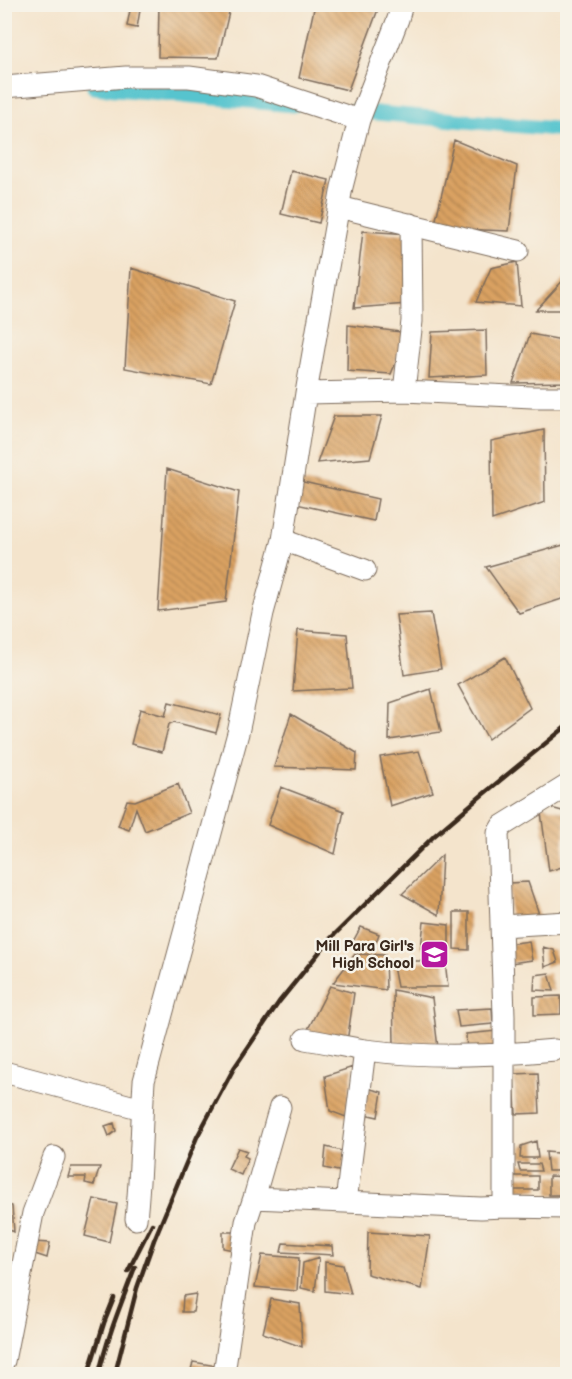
<svg xmlns="http://www.w3.org/2000/svg" width="572" height="1379" font-family="'Balsamiq Sans',sans-serif">
	<style>
		.lines { fill: none; stroke-linecap: round; stroke-linejoin: round }
		.canal { stroke: #57c4ce; stroke-width: 15 }
		.building { fill: url(#building-back-hatch) }
		.minor-casing { stroke: #7c6b5b; stroke-width: 23 }
		.minor { stroke: #fff; stroke-width: 21 }
		.rail { stroke: #3b2a1e; stroke-width: 4.5 }
		.labels { text-anchor: middle; stroke-width: 5; stroke-linejoin: round; paint-order: stroke }
		.poi-label { font-size: 15px; font-weight: bold; fill: #3b2a1e; stroke: #f7f3e8; text-anchor: end }
	</style>
	<defs>
		<pattern id="building-back-hatch" width="6" height="6" patternUnits="userSpaceOnUse" patternTransform="scale(1.5)"><rect width="6" height="6" fill="#daa262"/><path d="M-1 5l2 2M0 0l6 6M5-1l2 2" fill="none" stroke="#b28450"/></pattern>
	</defs>
	<rect width="100%" height="100%" fill="#f7f3e8"/>
	<filter id="ink" filterUnits="userSpaceOnUse"><feTurbulence type="fractalNoise" baseFrequency=".0167" numOctaves="2"/><feDisplacementMap in="SourceGraphic" scale="12" xChannelSelector="R" yChannelSelector="G"/><feConvolveMatrix kernelMatrix="1 2 1 2 8 2 1 2 1" color-interpolation-filters="sRGB"/></filter>
	<filter id="wash" filterUnits="userSpaceOnUse"><feTurbulence type="fractalNoise" baseFrequency=".008" numOctaves="4" result="noise"/><feDisplacementMap in="SourceGraphic" scale="24" xChannelSelector="R" yChannelSelector="G"/><feGaussianBlur stdDeviation="1.35" result="paint"/><feColorMatrix in="noise" values="0 0 0 0 0 0 0 0 0 0 0 0 0 0 0 0 0 1.4 0 .05"/><feComposite in="paint" operator="in"/></filter>
	<g filter="url(#wash)">
		<rect width="100%" height="100%" fill="#f4e4cc"/>
		<g class="lines">
			<path class="canal" d="M94 87 294 105
				M354 111 568 130"/>
		</g>
		<g id="blocks">
			<path class="building" d="M159 4H231L218 58 158 57Z
				M315 4H380L348 90 299 78Z
				M131 5 140 10 137 28 127 26Z
				M454 140 517 166 509 231 434 228Z
				M291 171 329 180 319 223 281 214Z
				M363 231 410 234 408 304 354 308Z
				M517 262 521 306 476 302 491 268Z
				M131 268 235 301 211 384 125 368Z
				M568 275V310H536Z
				M348 325 408 333 391 374 347 371Z
				M486 330 487 375 429 378 432 332Z
				M530 334 568 341V382L513 383Z
				M334 416H382L370 458 317 463Z
				M544 430 545 502 492 520 491 441Z
				M167 469 239 492 226 602 158 611Z
				M299 481 378 499 374 521 296 504Z
				M567 544 568 597 519 613 486 567Z
				M431 613 441 669 404 675 396 615Z
				M298 630 347 634 352 688 293 691Z
				M505 657 530 708 488 739 458 685Z
				M431 689 441 732 389 740 390 703Z
				M169 702 221 715 216 733 174 722 169 724 162 752 131 744 140 709 165 716Z
				M291 714 357 753 356 770 274 767Z
				M419 751 433 792 390 806 380 757Z
				M178 784 189 813 145 831 136 808 129 830 118 826 127 800 135 801Z
				M281 787 344 811 335 854 268 825Z
				M540 805 566 812 562 867 549 871Z
				M442 855 439 915 402 894Z
				M528 882 540 917 509 920V883Z
				M454 912H469V950L454 949Z
				M424 922 449 925V950L421 948Z
				M361 927 379 934 373 950 351 945Z
				M529 941 532 960 511 963 508 944Z
				M543 947 554 950 558 962 545 967Z
				M355 954 385 955 386 990 333 983Z
				M392 961H445L448 987H397Z
				M549 973 554 991 534 990 535 975Z
				M330 986 354 993 347 1042 306 1033Z
				M393 990 432 998 438 1048 394 1044Z
				M561 996V1014L534 1015V997Z
				M492 1008 493 1024 459 1027 456 1010Z
				M497 1031 500 1051 467 1052 466 1034Z
				M353 1067 346 1117 330 1111 325 1076Z
				M538 1073 540 1113 516 1114 514 1074Z
				M367 1088 382 1092 378 1117 364 1114Z
				M114 1123 116 1131 109 1136 105 1126Z
				M536 1141 538 1158H520L521 1146Z
				M326 1147 346 1152 343 1172 324 1168Z
				M238 1148 247 1151 244 1156 248 1158 241 1175 228 1169Z
				M546 1152 568 1154V1171H548Z
				M518 1164H539L541 1171H520Z
				M71 1167H100L94 1185 85 1183 86 1177H68Z
				M513 1176H538V1190H513Z
				M549 1176 568 1177V1195H549Z
				M94 1199 117 1204 109 1242 85 1236Z
				M4 1204 12 1206 14 1232 4 1227Z
				M223 1232H242L239 1251 223 1248Z
				M368 1232 430 1236 422 1289 367 1274Z
				M32 1242 50 1243 47 1258 29 1252Z
				M283 1243 332 1246 333 1255 281 1252Z
				M262 1255 299 1258 297 1291 255 1287Z
				M319 1258 315 1291 301 1288 303 1263Z
				M325 1262 343 1265 351 1294 325 1291Z
				M196 1294 193 1312H182L183 1296Z
				M271 1299 300 1304 302 1347 263 1333Z
				M193 1362 223 1367 221 1374H190Z"/>
		</g>
	</g>
	<g filter="url(#ink)">
		<use href="#blocks" fill-opacity="0" stroke="#7c6b5b" stroke-width="1.5"/>
		<g class="lines">
			<defs>
				<path id="minor" d="M4 87 126 77H189L256 86 359 120
					M339 207 518 251
					M404 391 412 321 411 224
					M306 393 404 391 532 397H568
					M283 540 365 570
					M501 926 568 922
					M305 1039C325 1042 345 1047 365 1050 427 1058 492 1056 555 1050
					M4 1072 142 1109
					M254 1198 481 1208 504 1207 568 1208
					M346 1202 365 1050
					M504 1207V1016L498 833 502 826 568 785
					M136 1219C141 1173 141 1127 144 1081L238 733 263 613 283 540 306 393 342 187 359 120 398 19 402 4
					M4 1361 33 1213 54 1157
					M224 1374 246 1222 254 1198 280 1107"/>
			</defs>
			<use href="#minor" class="minor-casing"/>
			<use href="#minor" class="minor"/>
			<path class="rail" d="M128 1271 152 1224
				M88 1374 104 1323 114 1298
				M99 1374C107 1337 122 1302 135 1267
				M115 1374 137 1288 154 1240 197 1137 234 1068 279 1002 330 939 434 836 481 796 568 725"/>
		</g>
	</g>
	<defs>
		<symbol id="school-square" viewBox="-11 -11 22 22"><rect x="-9" y="-9" width="18" height="18" rx="4" fill="#b5179e" stroke="#f7f3e8"/><path d="M0-5L7-2L0 1L-7-2ZM-4 1L0 2.5L4 1V4Q0 6-4 4Z" fill="#fff"/></symbol>
	</defs>
	<g fill-rule="evenodd">
		<use href="#school-square" x="418" y="938" width="33" height="33"/>
	</g>
	<g class="labels">
		<g class="poi-label">
			<text x="414" y="951">Mill Para Girl's<tspan x="414" dy="17">High School</tspan></text>
		</g>
	</g>
	<rect width="572" height="1379" fill="none" stroke="#f7f3e8" stroke-width="24"/>
</svg>
